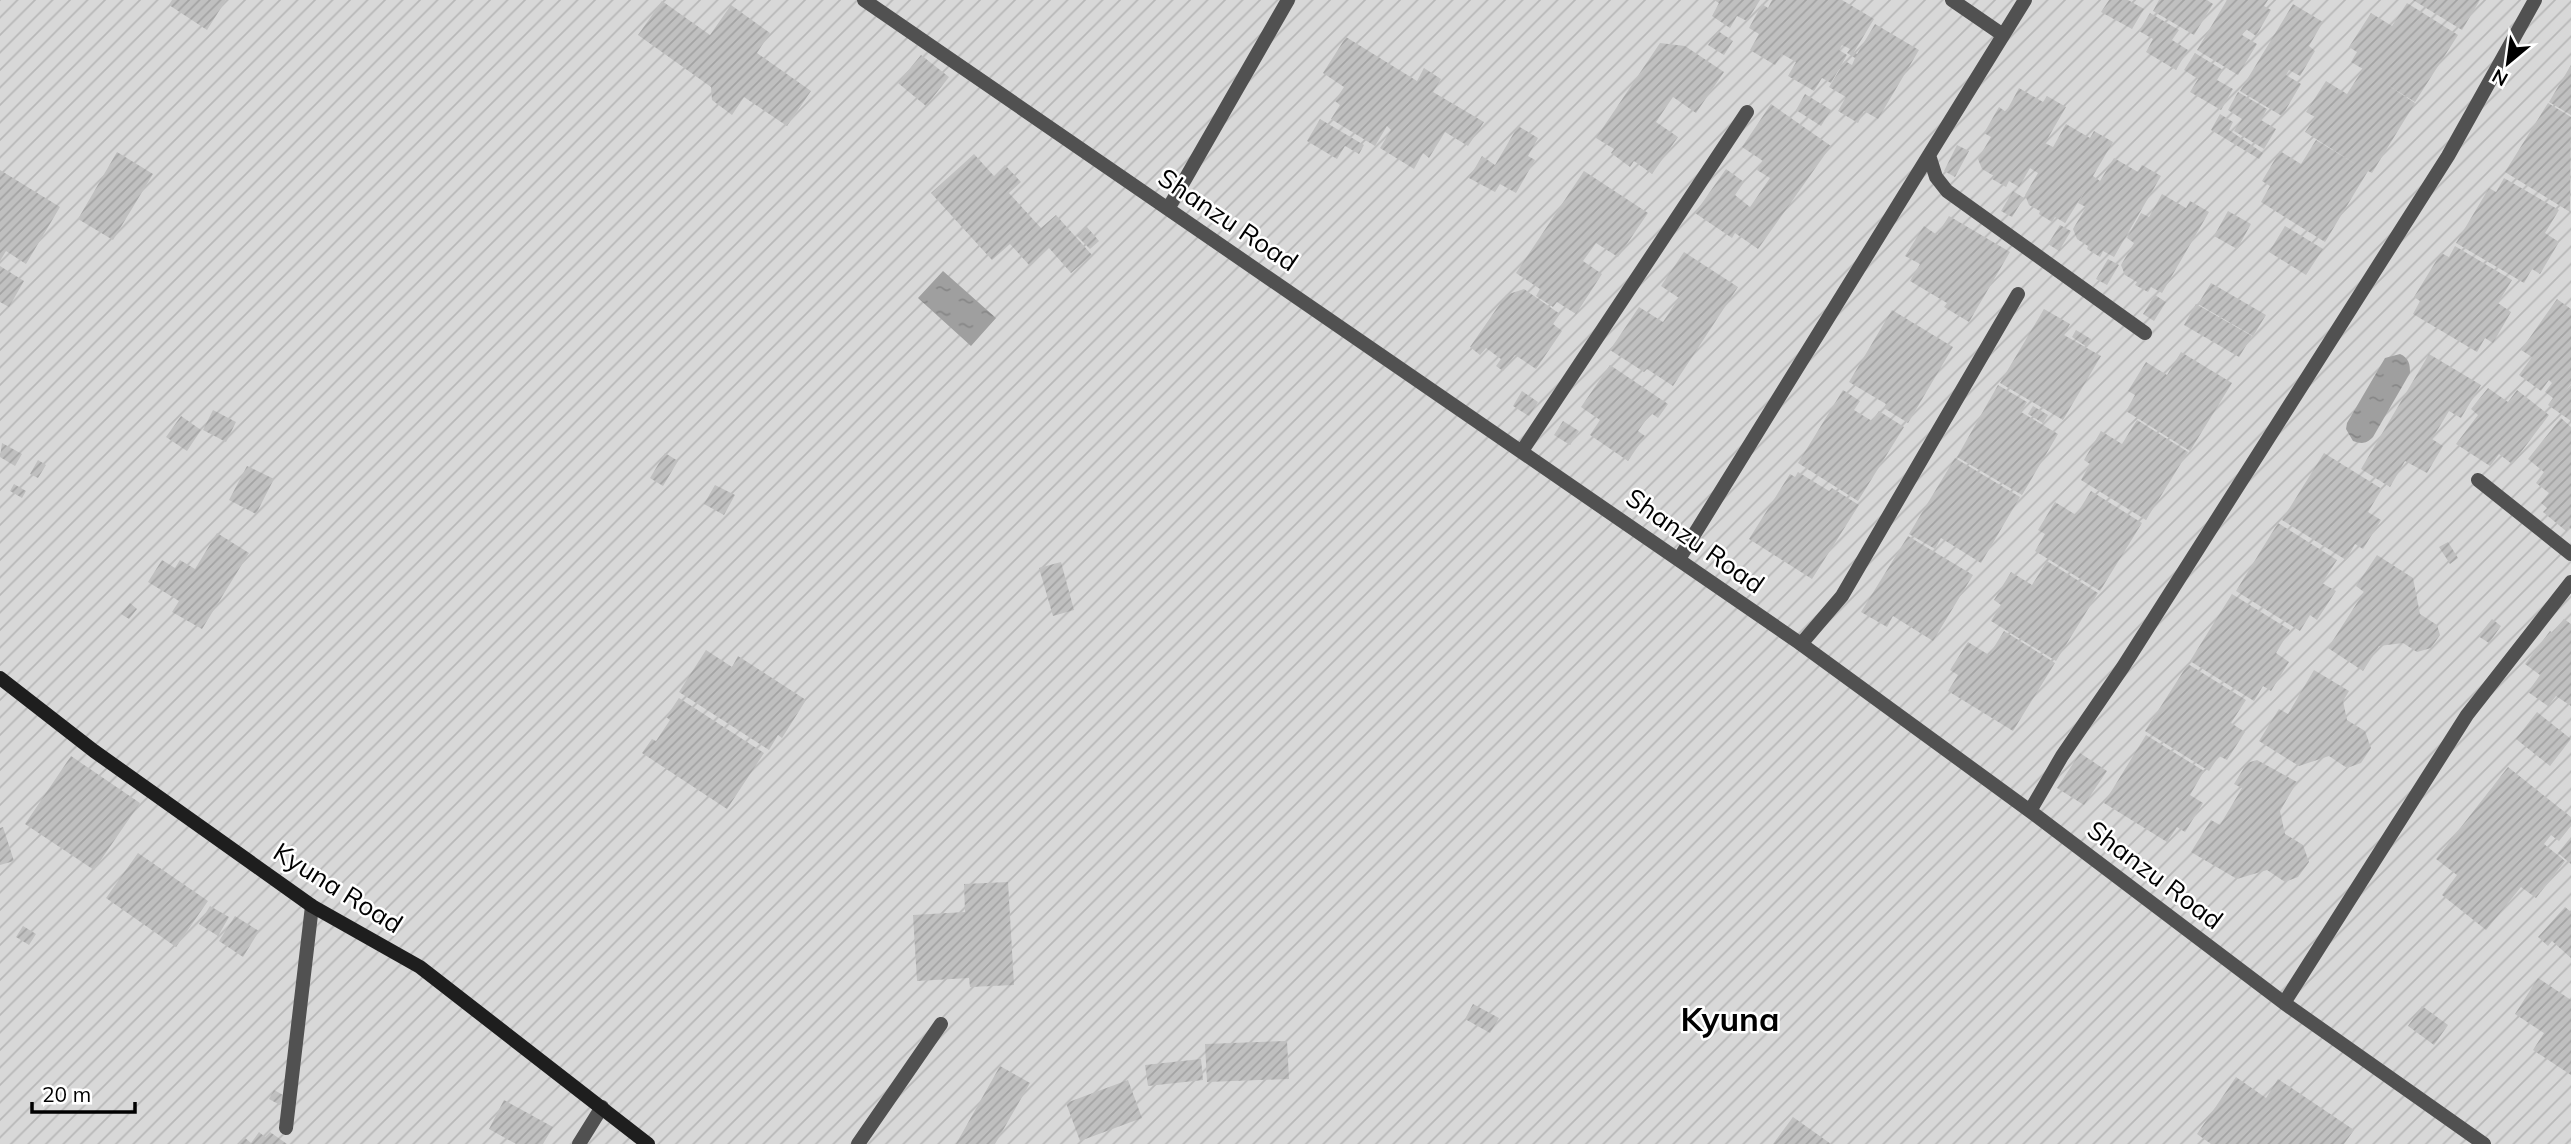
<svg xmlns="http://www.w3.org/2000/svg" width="2571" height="1144" font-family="Mulish,sans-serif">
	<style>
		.garden { fill: url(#garden-furrows) }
		.water { fill: url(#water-ripples) }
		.building { fill: url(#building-hatch) }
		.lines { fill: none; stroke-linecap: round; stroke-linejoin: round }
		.lane { stroke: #515151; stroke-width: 14 }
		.street { stroke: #515151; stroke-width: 14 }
		.secondary { stroke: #1e1e1e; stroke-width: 14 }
		.labels { text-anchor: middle; stroke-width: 5; stroke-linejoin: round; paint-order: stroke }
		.street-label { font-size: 26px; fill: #000; stroke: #fff }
		.district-label { font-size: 33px; font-weight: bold; fill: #000; stroke: #fff }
	</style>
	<defs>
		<pattern id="garden-furrows" width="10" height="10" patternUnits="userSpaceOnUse" patternTransform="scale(1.75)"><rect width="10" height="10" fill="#d8d8d8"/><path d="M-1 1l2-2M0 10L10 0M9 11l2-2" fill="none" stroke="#b8b8b8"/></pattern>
		<pattern id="water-ripples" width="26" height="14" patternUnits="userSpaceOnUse" patternTransform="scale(1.75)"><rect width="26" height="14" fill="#9f9f9f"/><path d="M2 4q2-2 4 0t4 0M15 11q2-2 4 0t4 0" fill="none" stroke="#878787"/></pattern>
		<pattern id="building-hatch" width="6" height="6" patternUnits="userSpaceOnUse" patternTransform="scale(1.75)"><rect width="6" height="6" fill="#c0c0c0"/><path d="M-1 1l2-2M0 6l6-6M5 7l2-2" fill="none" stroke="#a3a3a3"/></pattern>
	</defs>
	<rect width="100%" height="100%" fill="#fff"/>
	<path class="garden" d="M0 0H2571V1144H0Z"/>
	<path class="water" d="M943 271 996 318 971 346 918 298Z
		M2400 354C2409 358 2410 364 2410 373L2373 437C2366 444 2362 444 2353 441L2346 429 2347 423 2385 358Z"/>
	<path class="building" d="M172 0H226L207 30 169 5Z
		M1714 0H1760L1747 21 1737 16 1730 28 1712 16 1719 3Z
		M1772 0H1842L1874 19 1854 52 1857 54 1875 24 1919 50 1878 119 1864 111 1858 123 1838 111 1846 97 1829 87 1845 61 1852 65 1855 58 1847 53 1850 49 1842 45 1839 50 1847 55 1831 83 1822 78 1814 91 1788 76 1796 62 1782 54 1775 65 1750 50 1759 34 1749 28 1762 4 1768 8Z
		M2109 0H2128L2144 9 2132 29 2101 12Z
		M2159 0H2207L2213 4 2194 35 2153 11Z
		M2227 0H2268L2264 6 2271 10 2256 36 2246 29 2242 35 2257 44 2238 75 2197 50Z
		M2413 0H2480L2462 30Z
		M662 1 710 35 731 5 770 33 757 53 811 91 787 126 744 97 732 115 712 100 711 87 638 35Z
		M2407 3 2458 35 2415 102 2386 84 2415 103 2372 173 2368 171 2325 242 2261 202 2270 186 2262 181 2280 151 2301 164 2316 140 2357 165 2305 132 2315 117 2306 112 2326 81 2347 94 2363 69 2351 62 2357 52 2349 47 2371 13 2392 26Z
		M2293 4 2323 22 2309 46 2315 51 2300 76 2289 70 2286 75 2301 84 2282 116 2240 91Z
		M2150 13 2179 30 2172 40 2188 50 2176 70 2146 52 2153 39 2139 31Z
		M1718 31 1733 41 1724 55 1708 45Z
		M1346 37 1417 81 1424 68 1441 79 1433 92 1484 122 1468 146 1445 132 1429 158 1423 153 1414 169 1380 148 1391 130 1387 126 1375 146 1331 119 1340 105 1335 101 1344 87 1323 73Z
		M1660 43 1685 46 1724 72 1696 113 1673 97 1656 122 1678 137 1652 174 1634 161 1630 167 1611 153 1614 149 1596 138Z
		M2195 53 2223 70 2217 80 2233 89 2221 110 2190 92 2198 79 2184 70Z
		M921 55 949 77 926 106 898 83Z
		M2571 65V115L2549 102Z
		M2019 88 2043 102 2047 96 2066 107 2045 143 2053 147 2066 124 2090 138 2094 131 2113 142 2093 176 2100 181 2114 158 2138 172 2142 165 2161 176 2114 257 2103 251 2100 257 2087 249 2088 246 2077 239 2073 229 2086 207 2078 203 2090 183 2065 223 2055 217 2052 222 2039 214 2040 211 2029 205 2025 195 2038 173 2030 168 2019 187 2009 181 2006 187 1992 179 1994 176 1982 169 1978 159 1991 137 1984 133 1999 107 2006 112Z
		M2238 92 2267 109 2261 120 2276 129 2264 149 2234 131 2242 119 2228 110Z
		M1805 94 1831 110 1821 126 1796 110Z
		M2548 103 2571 117 2570 212 2505 172Z
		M1771 104 1831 146 1758 249 1735 233 1732 238 1695 213 1726 169 1744 182 1735 195 1750 207 1770 178 1757 170 1763 161 1742 147Z
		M2220 114 2233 122 2229 130 2263 153 2259 159 2211 130Z
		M1320 119 1364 145 1359 154 1345 146 1337 159 1307 141Z
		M1518 126 1538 138 1528 156 1535 160 1516 193 1500 184 1495 192 1469 178 1482 156 1495 165Z
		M1957 145 1969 151 1955 177 1944 171Z
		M117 152 153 174 113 240 78 219Z
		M974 154 994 176 1005 165 1021 182 1009 193 1041 228 1056 215 1092 255 1071 273 1049 248 1030 266 1010 244 992 260 931 193Z
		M0 170 60 207 26 264 6 251 0 261Z
		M1584 171 1648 213 1618 257 1596 243 1583 261 1602 274 1576 314 1557 302 1553 307 1536 296 1540 289 1516 273Z
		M2504 178 2559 210 2545 233 2559 242 2540 274 2532 269 2524 283 2456 243 2489 188 2496 192Z
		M2013 191 2024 198 2012 217 2001 211Z
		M2162 194 2186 208 2190 201 2209 212 2162 293 2151 287 2148 292 2135 285 2137 282 2125 275 2121 265 2134 243 2127 238 2141 213 2149 217Z
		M2228 211 2251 224 2237 249 2214 236Z
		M1949 216 2010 252 1969 322 1944 307 1947 303 1910 281 1920 264 1905 256 1924 226 1937 235Z
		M2060 225 2071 231 2059 251 2048 244Z
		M2285 226 2323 249 2306 275 2269 252Z
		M1087 227 1099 241 1090 249 1077 236Z
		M2455 246 2512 280 2498 303 2511 312 2493 343 2485 338 2477 352 2413 314 2420 301 2414 297 2441 253 2449 257Z
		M1684 252 1738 287 1673 386 1647 369 1644 372 1610 350 1639 307 1663 322 1679 298 1661 286Z
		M2108 259 2119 265 2107 285 2096 279Z
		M0 266 24 281 9 307 0 302Z
		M2211 283 2266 315 2253 336 2198 304Z
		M1524 289 1560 314 1553 324 1562 331 1536 369 1515 355 1503 371 1496 366 1501 359 1486 348 1480 355 1470 347 1506 295Z
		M2155 295 2166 302 2154 321 2143 314Z
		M2557 299 2571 309V384L2565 392 2571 386V421L2548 405 2553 398 2545 392 2552 383 2549 380 2541 391 2519 375 2532 357 2521 350Z
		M2196 304 2252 336 2239 357 2184 325Z
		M2044 309 2070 324 2064 335 2101 356 2063 420 2000 383Z
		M1892 310 1953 347 1908 423 1884 408 1886 404 1849 382Z
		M2076 330 2091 339 2087 347 2072 337Z
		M2181 352 2232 383 2190 451 2126 411 2135 395 2128 391 2146 362 2167 375Z
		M2429 354 2481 385 2461 418 2449 411 2432 439 2443 446 2427 473 2405 461 2390 487 2361 469Z
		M1610 365 1668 404 1658 418 1651 413 1638 431 1645 436 1628 461 1590 435 1600 420 1581 407Z
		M1998 385 2027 402 2021 412 2058 434 2022 495 1957 457Z
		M2488 388 2508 402 2517 390 2549 415 2512 464 2499 454 2490 466 2456 444 2478 415 2471 409Z
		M1843 390 1860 401 1854 410 1872 421 1879 411 1904 427 1858 501 1798 463Z
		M1522 391 1538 402 1529 416 1513 406Z
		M2033 406 2048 415 2043 423 2028 414Z
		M213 410 236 422 226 442 203 430Z
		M181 416 201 430 187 451 166 437Z
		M2561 418 2571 427V529L2569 527 2566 531 2543 512 2547 508 2541 503 2549 493 2536 483 2544 472 2528 459Z
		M2137 420 2188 452 2146 520 2081 480 2090 464 2084 460 2101 431 2122 444Z
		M1563 421 1579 431 1570 445 1554 435Z
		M2 443 22 454 15 466 0 457Z
		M665 453 678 461 663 486 650 478Z
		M2324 453 2382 489 2368 512 2381 520 2363 549 2355 544 2346 560 2282 520Z
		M1955 458 2020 497 1981 563 1941 538 1935 549 1909 534Z
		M38 460 46 465 38 478 30 474Z
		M247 466 274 479 256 514 229 500Z
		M1798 472 1829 491 1832 488 1859 505 1812 579 1749 539 1790 474 1795 477Z
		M14 484 26 491 22 498 10 491Z
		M715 485 735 495 724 515 704 504Z
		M2091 491 2142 523 2100 591 2035 551 2045 534 2038 530 2055 502 2076 515Z
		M2278 523 2337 560 2322 583 2336 591 2317 620 2310 615 2300 631 2236 591Z
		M217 533 249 553 202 629 172 612 179 601 148 582 162 560 175 568 180 560 195 569Z
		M1908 536 1973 575 1933 641 1893 616 1887 627 1861 612Z
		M2448 542 2458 558 2450 564 2439 547Z
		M2377 555 2413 578 2420 614 2437 625 2440 635 2431 648 2417 652 2403 643 2379 646 2363 671 2328 648 2364 592 2356 586Z
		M2047 561 2098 593 2056 661 1991 621 2001 605 1994 600 2011 572 2032 585Z
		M1061 562 1074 610 1053 616 1039 568Z
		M2232 594 2290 630 2276 653 2289 662 2271 691 2263 686 2254 701 2190 661Z
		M130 603 137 609 129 619 121 614Z
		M2492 619 2501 626 2489 643 2478 636Z
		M2564 619 2571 624V706L2556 696 2548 706 2528 692 2540 675 2525 664 2550 631 2553 633Z
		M2004 631 2055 663 2013 731 1948 691 1958 675 1950 670 1968 642 1989 655Z
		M706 650 732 667 738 656 806 700 782 738 778 735 769 750 679 692Z
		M2188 664 2246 700 2231 723 2245 732 2227 760 2219 756 2209 771 2145 731Z
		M2314 670 2349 691 2343 701 2347 720 2365 731 2371 748 2361 763 2347 768 2329 756 2299 766 2259 741 2279 709 2288 714Z
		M679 698 764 753 727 809 642 753 652 739 656 741 670 720 666 717Z
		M2537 712 2571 739 2550 766 2516 739Z
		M2146 735 2204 771 2190 795 2203 803 2185 832 2177 827 2167 842 2104 803Z
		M2080 753 2107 771 2084 805 2057 788Z
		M71 756 140 803 94 870 25 824Z
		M2257 760 2297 782 2280 811 2285 834 2303 845 2309 862 2298 877 2285 882 2267 870 2237 879 2191 852 2211 820 2220 825 2242 788 2234 784 2247 763Z
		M2508 767 2571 817V826L2559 841 2551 835 2544 844 2565 861 2536 898 2521 887 2486 930 2442 895 2457 875 2436 859Z
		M3 827 14 861 0 865V828Z
		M2571 837V864L2558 853Z
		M138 853 208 901 176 947 106 898Z
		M1008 882 1014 985 970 987 969 978 917 981 913 915 965 912 964 884Z
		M210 906 229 917 218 936 199 924Z
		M2565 907 2571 912V958L2552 941 2548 946 2538 937Z
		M235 916 259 931 243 957 219 941Z
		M23 926 36 934 29 945 16 937Z
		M2538 978 2571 1000V1075L2533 1050 2544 1033 2515 1014Z
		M1473 1004 1499 1018 1490 1033 1465 1019Z
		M2422 1006 2448 1025 2434 1045 2408 1026Z
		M1287 1041 1289 1079 1207 1082 1205 1044Z
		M1201 1059 1203 1080 1148 1086 1145 1065Z
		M1000 1066 1030 1083 995 1144H956Z
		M2236 1077 2266 1098 2278 1079 2354 1130 2344 1144H2211L2197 1134Z
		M1128 1080 1142 1118 1080 1141 1066 1103Z
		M274 1090 285 1096 280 1105 269 1099Z
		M504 1100 553 1127 543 1144H516L489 1129Z
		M1793 1117 1831 1144H1773Z
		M259 1132 265 1137 270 1132 287 1144H239L244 1137 251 1143Z"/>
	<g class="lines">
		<path class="lane" d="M1801 644 1842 596 2018 294"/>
		<path class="street" d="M864 0 1801 644 2030 811 2284 1003 2484 1144
			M1952 0 2003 35
			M1929 155 1936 177 1947 191 2145 333
			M1168 209 1288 0
			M1522 451 1747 112
			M2478 480 2571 554
			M1679 559 2025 0
			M2030 811 2062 756 2123 667 2448 156 2535 0
			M2284 1003 2467 715 2571 582
			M286 1128 312 906
			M579 1144 602 1107
			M858 1144 941 1024"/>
		<path class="secondary" d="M0 678 94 751 312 906 420 967 648 1144"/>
	</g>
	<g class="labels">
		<g class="street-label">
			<text transform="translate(1228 220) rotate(34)" y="9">Shanzu Road</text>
			<text transform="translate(1695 541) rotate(35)" y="9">Shanzu Road</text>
			<text transform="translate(2155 875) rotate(37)" y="9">Shanzu Road</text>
			<text transform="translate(338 888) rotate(32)" y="9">Kyuna Road</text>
		</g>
		<g class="district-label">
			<text x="1730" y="1031">Kyuna</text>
		</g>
	</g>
	<g transform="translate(2508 63) rotate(209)" stroke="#ffffff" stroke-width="5" paint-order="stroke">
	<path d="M0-5L12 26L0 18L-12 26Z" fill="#000000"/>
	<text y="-10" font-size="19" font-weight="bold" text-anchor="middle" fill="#000000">N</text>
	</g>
	<path d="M32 1102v10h103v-10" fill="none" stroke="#000000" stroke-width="3.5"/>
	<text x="42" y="1102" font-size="21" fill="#000000" stroke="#ffffff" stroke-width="5" paint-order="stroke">20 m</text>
</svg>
